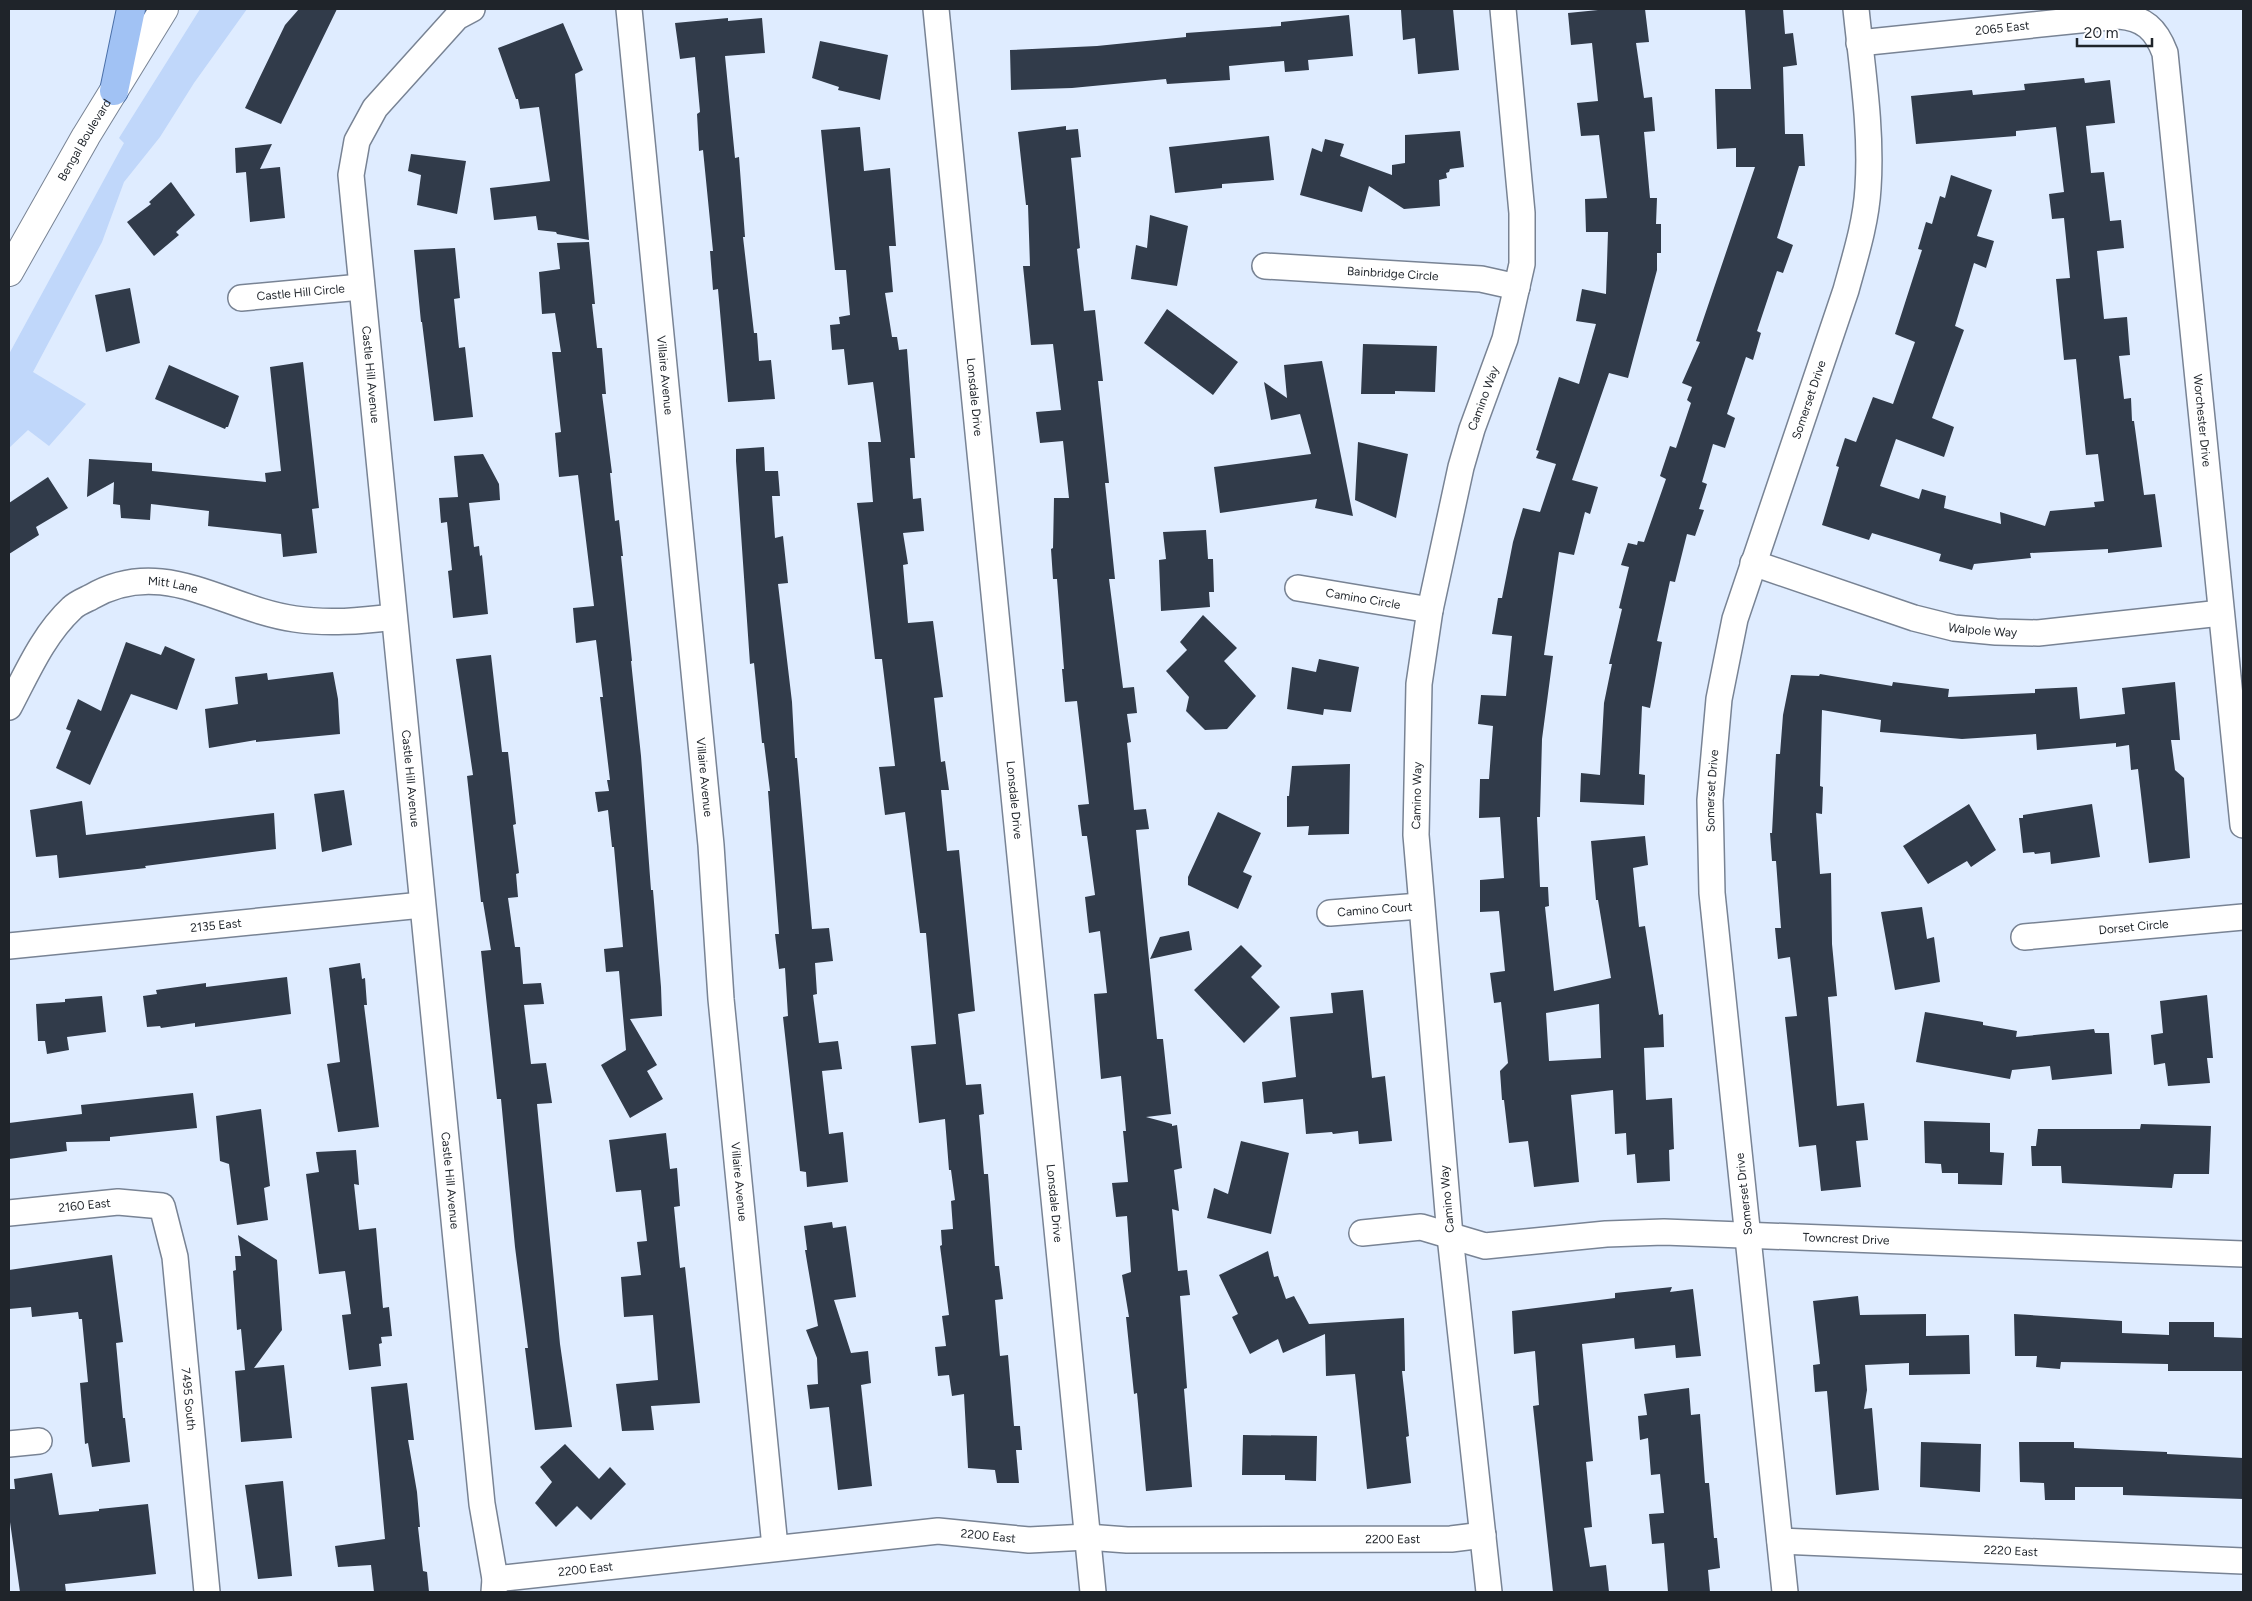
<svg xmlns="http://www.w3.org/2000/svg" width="2252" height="1601" font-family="Figtree,sans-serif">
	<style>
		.green { fill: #c0d7fa }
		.building { fill: #313b4a; fill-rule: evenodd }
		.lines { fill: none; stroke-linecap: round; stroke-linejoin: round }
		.minor-casing { stroke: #788394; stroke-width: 28 }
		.secondary-casing { stroke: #788394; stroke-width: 30 }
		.primary-casing { stroke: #4b70a8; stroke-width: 30 }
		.minor { stroke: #fff; stroke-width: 25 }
		.secondary { stroke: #fff; stroke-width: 28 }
		.primary { stroke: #a1c2f4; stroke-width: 28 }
		.labels { text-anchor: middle; stroke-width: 5; stroke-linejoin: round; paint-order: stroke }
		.street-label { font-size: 12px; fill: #1f242a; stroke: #fff }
	</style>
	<rect width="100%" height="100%" fill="#dfecff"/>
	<path class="green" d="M200 9H247L194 83 160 137 124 182 102 242 33 372 86 404 49 446 28 430 9 448V354L124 143 119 138Z"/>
	<path class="building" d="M299 9H337L281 124 245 108 285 25Z
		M1453 9 1459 70 1418 74 1415 38 1403 40 1401 10Z
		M1608 9H1645L1649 42 1636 43 1644 98 1652 97 1655 131 1644 132 1650 198H1657L1656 224H1661V253H1657V270L1628 378 1609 373 1572 480 1598 487 1590 514 1585 512 1574 555 1559 552 1544 655 1553 656 1542 739 1540 817H1537L1540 887H1548L1549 906 1545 907 1554 991 1611 978 1598 900H1596L1591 841 1645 836 1648 865 1633 868 1639 927 1645 926 1659 1015 1663 1014 1664 1047 1644 1048 1646 1100 1672 1098 1674 1149 1669 1150 1670 1181 1637 1183 1635 1154 1627 1155 1626 1133 1615 1134 1613 1090 1571 1095 1579 1182 1534 1187 1528 1141 1509 1143 1504 1100H1502L1500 1071 1508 1063 1501 1002 1494 1003 1490 973 1505 971 1499 911 1480 912V880L1504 878 1500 817 1479 818 1480 779H1489L1493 726 1478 724 1481 695 1506 696 1512 636 1492 634 1498 598H1502L1513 542 1523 508 1540 512 1556 464 1536 458 1539 451 1536 450 1559 377 1579 384 1596 324 1576 321 1582 289 1606 294 1608 232H1586L1585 199 1607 198 1599 135 1581 136 1577 103 1598 101 1592 43 1571 45 1568 13ZM1599 1004 1601 1058 1549 1061 1546 1013Z
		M1745 9H1783L1785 34 1793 33 1797 65 1783 67 1785 134H1803L1805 166H1799L1777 238 1793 245 1783 273 1777 271 1757 331 1761 333 1753 360 1746 357 1727 414 1735 418 1725 448 1713 444 1702 482 1707 484 1699 509 1704 510 1695 536 1687 534 1675 582 1670 581 1657 641 1662 642 1650 708 1642 706 1639 774 1645 775 1644 805 1580 802 1581 773 1600 775 1604 703 1612 664H1609L1622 609 1619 608 1629 567 1621 565 1628 543 1637 545 1638 541 1644 542 1666 479 1660 476 1670 446 1676 448 1691 403 1687 400 1692 387 1682 383 1700 342 1696 341 1755 167H1736V148L1717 149 1715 89H1751Z
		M1349 15 1353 56 1308 60 1309 70 1285 72 1284 61 1229 66 1230 80 1167 84 1166 79 1072 88 1011 90 1010 50 1097 46 1186 37V33L1281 26V22Z
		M728 18V21L762 18 765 53 725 56 735 158 739 157 745 237H743L754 333H757L759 361 771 360 775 399 728 402 718 289 713 290 710 251H713L703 150 699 151 697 114 700 112 695 57 680 59 675 23Z
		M563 23 583 70 575 74 589 240 557 234 556 232 538 230 536 216 494 220 490 188 550 181 539 107 520 109 518 99H516L498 48Z
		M820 41 888 55 880 100 838 90 839 87 812 78Z
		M2084 78 2085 83 2110 80 2115 123 2086 126 2091 173 2104 172 2110 221 2121 220 2124 248 2097 251 2104 319 2127 317 2130 355 2119 356 2124 399 2131 398 2132 421H2134L2144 495 2155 494 2162 547 2108 553V549L2030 553 2031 558 1974 564 1972 570 1939 561 1941 554 1872 533 1869 540 1822 525 1839 467 1836 466 1845 438 1856 442 1873 397 1893 404 1915 342 1895 334 1922 250 1918 249 1926 222 1932 224 1940 196 1945 198 1951 175 1992 190 1977 236 1994 241 1986 268 1974 263 1955 326 1964 330 1932 418 1954 427 1944 457 1896 439 1880 486 1919 499 1922 489 1946 496 1944 508 2001 524 2000 512 2045 526 2050 511 2095 507 2094 502 2104 501 2098 454 2086 455 2076 359 2064 360 2056 279 2070 278 2064 218 2052 219 2049 194 2064 192 2056 127 2016 131V136L1916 144 1911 96 1972 90 1973 95 2025 90 2024 84Z
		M1066 126V130L1078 129 1081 157 1071 158 1080 248 1077 249 1084 311 1095 310 1103 381H1098L1109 483H1105L1115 579H1109L1123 688 1134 687 1137 713 1127 714 1131 742 1127 743 1134 810 1146 809 1149 829 1136 830 1157 1039H1163L1171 1114 1146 1117 1172 1124V1126L1177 1125 1182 1168 1174 1170 1179 1211 1172 1209 1178 1271 1187 1270 1190 1295 1180 1296 1187 1388 1184 1389 1192 1487 1146 1491 1137 1393 1134 1394 1126 1317H1129L1122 1275 1131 1272 1127 1216 1116 1217 1112 1183 1128 1182 1123 1131H1126L1121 1076 1101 1079 1094 994 1107 993 1100 931 1089 933 1085 897 1095 895 1087 836H1082L1078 805 1089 804 1077 701 1065 702 1062 669H1064L1057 579H1053L1051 549 1053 548 1054 498H1069L1063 441 1040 443 1036 412 1061 410 1053 344 1031 345 1023 266H1030L1028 205H1026L1018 132Z
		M860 127 864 171 890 168 896 246H889L893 292 885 293 892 337H897L899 350 907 349 915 458H910L913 499 921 498 924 531 903 533 908 564 903 565 908 623 933 621 943 697 934 698 941 762 945 761 949 790H941L947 851 959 850 975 1011 958 1014 966 1085 981 1084 984 1114 979 1115 984 1174H988L995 1266H999L1003 1299 995 1300 1000 1356 1008 1355 1014 1426H1020L1022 1450H1016L1019 1483H997L995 1470 968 1468 964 1394 952 1396 949 1375 938 1376 935 1347 946 1346 942 1316 949 1315 940 1246 942 1245 941 1230 953 1229 951 1201 955 1200 951 1170H949L945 1119 919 1123 911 1046 936 1044 926 933H920L905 812 885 815 879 767 895 766 882 659H875L857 503 873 502 868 442H881L873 382 848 385 844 349 832 350 830 325 840 324 839 317 850 315 846 270H835L821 130Z
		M1460 131 1464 167 1450 169 1449 172 1446 173 1447 178 1439 180 1440 206 1404 209 1369 186 1362 212 1300 195 1312 148 1322 152 1325 139 1344 144 1340 156 1392 175V165L1405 163V135Z
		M1269 136 1274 180 1222 184V188L1175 193 1169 147Z
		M272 144 260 169 280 167 285 218 250 222 246 172 236 173 235 148Z
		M411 154 466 161 457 214 417 205 421 175 408 171Z
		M171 182 195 215 176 232 179 235 154 256 127 222 151 204 149 202Z
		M1150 215 1188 226 1177 286 1131 279 1136 245 1147 248Z
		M589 242 595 304H592L597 348H602L606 394H602L612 473H610L615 521 619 520 623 556H621L632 661H631L641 756 651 890H653L661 987 662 1016 630 1019 657 1065 647 1071 663 1099 630 1118 601 1065 626 1050 619 971 606 972 604 949 623 947 614 847H612L608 810 598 812 595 792 609 791 607 780H610L600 697H603L596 640 576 643 573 608 594 606 578 475 559 477 555 433 561 432 552 352H561L555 313 542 314 539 272 560 269 557 243Z
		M455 248 460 298 454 299 459 348 465 347 473 417 434 421 422 322H421L414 250Z
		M130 288 140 343 106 352 95 295Z
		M1167 309 1238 362 1213 395 1144 343Z
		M1363 344 1437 346 1435 392 1395 391V394H1361Z
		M1322 361 1353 516 1315 508 1317 499 1220 513 1214 467 1311 454 1300 414 1271 420 1264 382 1287 398 1284 365Z
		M303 362 319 508 312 509 317 553 283 557 281 534 208 526 209 511 151 504 150 520 121 518 120 505 113 504 114 482 87 497 89 459 152 463V471L266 482 265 473 281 471 270 367Z
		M169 365 239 396 228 427H226L225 429 155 399Z
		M1358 442 1408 454 1396 518 1355 500Z
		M764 447 765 471H778L780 496H772L775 538 783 536 788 583 778 584 792 702 795 758H797L812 929 829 928 833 961 815 963 817 994 813 995 819 1043 838 1041 842 1069 822 1071 829 1134 843 1132 848 1182 807 1187 806 1172 800 1171 783 1017 788 1016 785 968 779 969 775 934H779L768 791H770L764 743H762L754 663 750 664 736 461V449Z
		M483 454 499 484 500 500 469 503 474 547 479 546 480 556 482 555 488 614 453 618 448 571 452 570 447 522 441 523 439 498 458 497 454 456Z
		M48 477 68 508 36 527 39 535 9 554V503Z
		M1206 530 1208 559H1213L1214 592H1209L1210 607 1161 611 1159 560 1166 559 1163 532Z
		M1203 615 1237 648 1224 661 1256 696 1227 729 1205 730 1186 711 1189 697 1166 671 1187 650 1180 642Z
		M126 642 161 655 165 646 195 659 177 710 131 694 90 785 56 768 71 731 66 729 78 699 101 711Z
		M491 655 502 752H508L516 824 513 825 519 873 516 874 518 897 508 898 515 947H520L523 984 541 983 544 1004 524 1005 531 1064 546 1063 552 1103 537 1104 539 1125 560 1344 572 1427 535 1430 525 1348H528L515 1247 501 1099H497L481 951 491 950 483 902H481L467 776 473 775 456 659Z
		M1319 659 1359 667 1351 712 1324 709 1323 715 1287 709 1292 667 1316 672Z
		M333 672 338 699 340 734 256 742V740L209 748 205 709 238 704 235 677 267 673 268 680Z
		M1820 674 1892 686 1893 682 1949 689 1948 697 2035 693V689L2077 687 2080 719 2125 714 2122 688 2175 682 2180 740H2171L2175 770 2184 778 2190 858 2149 863 2138 769 2131 770 2129 745 2116 747V743L2037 750 2036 734 1962 739 1880 732 1881 720 1822 710 1820 786 1823 787 1822 814 1816 813 1820 874 1831 873 1832 944 1837 996 1828 997 1837 1106 1864 1103 1868 1140 1856 1141 1861 1187 1821 1191 1816 1145 1799 1147 1785 1017 1797 1016 1790 957 1778 959 1775 928H1781L1776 861H1772L1770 833H1772L1776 754H1780L1783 715 1791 675 1819 676Z
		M1350 764 1349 834 1308 835 1309 826 1287 827V796H1289L1292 766Z
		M344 790 352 845 322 852 314 794Z
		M82 801 86 835 274 813 276 849 145 866 146 868 59 878 57 855 36 857 30 810Z
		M1969 804 1996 850 1971 867 1967 861 1928 884 1903 846Z
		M2092 804 2100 857 2051 864 2050 852 2035 854 2034 852 2023 853 2019 818H2023V815Z
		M1218 812 1261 833 1243 872 1252 876 1238 909 1188 885V877Z
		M1922 907 1927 939 1934 937 1940 982 1895 990 1881 912Z
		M1189 931 1192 950 1150 959 1160 937Z
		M1241 945 1262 966 1251 977 1280 1007 1244 1043 1194 990Z
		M360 963 362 979 365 978 367 1005H364L379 1127 338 1132 327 1064 340 1062 329 968Z
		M287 977 291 1014 195 1027V1023L161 1028 160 1026 147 1027 143 996 157 994 156 990 206 983V987Z
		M1363 990 1372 1078 1385 1076 1392 1141 1359 1144 1358 1131 1333 1134 1332 1132 1306 1134 1303 1099 1264 1103 1262 1082 1296 1077 1290 1017 1333 1013 1331 993Z
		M2207 995 2213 1058H2207L2210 1083 2168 1086 2165 1063 2154 1065 2151 1035 2163 1033 2160 1001Z
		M102 996 106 1032 67 1037 69 1050 47 1054 45 1041H38L36 1004 65 1002V999Z
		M1925 1012 1983 1022V1025L2017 1031 2016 1037 2094 1029 2095 1033H2109L2112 1074 2052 1080 2050 1066 2012 1070 2010 1079 1916 1062Z
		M193 1093 197 1128 110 1137V1141L66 1142 67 1151 9 1159V1123L82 1114 81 1105Z
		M261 1109 270 1186 264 1188 268 1220 237 1225 229 1164 220 1161 216 1116Z
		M1924 1121 1990 1123V1152L2004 1153 2002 1185 1958 1184V1173H1942L1941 1164 1925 1163Z
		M2141 1124 2211 1126 2209 1174H2174L2172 1188 2062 1183 2061 1166H2032L2031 1146H2036L2038 1129H2140Z
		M666 1133 670 1169 677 1168 680 1206 674 1207 680 1268 685 1267 700 1403 651 1406 654 1430 622 1431 616 1384 658 1380 653 1315 624 1317 621 1277 641 1275 637 1242 647 1241 641 1190 616 1192 609 1140Z
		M1241 1141 1289 1153 1271 1234 1207 1218 1214 1188 1228 1194Z
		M356 1150 359 1185 354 1184 359 1230 376 1228 383 1308 389 1307 392 1336 381 1337 382 1343 379 1344 381 1366 349 1370 342 1315 351 1314 345 1271 319 1274 306 1174 319 1172 316 1152Z
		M832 1222 833 1228 846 1226 856 1297 834 1300 851 1353 868 1351 871 1383 861 1385 872 1486 838 1490 829 1407 810 1409 807 1385 818 1384 817 1358 806 1330 818 1326 805 1250H807L804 1226Z
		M238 1235 277 1260 282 1330 254 1368 284 1365 292 1438 241 1442 235 1371 245 1370 241 1329 237 1330 233 1271 236 1270 235 1256H241Z
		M1268 1251 1274 1277 1278 1276 1286 1299 1294 1296 1309 1324 1404 1318 1405 1371H1402L1409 1436 1406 1437 1411 1483 1367 1489 1355 1374 1326 1376 1325 1334 1283 1353 1278 1339 1250 1354 1232 1317 1238 1314 1219 1275Z
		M112 1255 123 1342 116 1343 123 1418H125L130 1462 92 1467 88 1443 85 1444 80 1383 88 1382 82 1319H79L78 1312 32 1317 31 1307 9 1309V1270Z
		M1672 1287 1670 1292 1693 1289 1701 1356 1676 1358 1675 1345 1635 1349 1634 1338 1582 1344 1593 1461 1586 1462 1592 1527 1584 1528 1590 1567 1606 1565 1609 1592H1553L1533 1406 1539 1405 1535 1351 1514 1354 1512 1311 1615 1298V1293Z
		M1858 1296 1860 1315 1926 1314V1336L1969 1335 1970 1374 1909 1375V1363L1865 1365 1867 1390 1864 1409 1872 1408 1879 1490 1836 1495 1827 1391 1815 1392 1813 1365 1820 1364 1813 1301Z
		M2014 1314 2122 1321V1333L2169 1335V1322H2214V1337L2243 1338V1371H2168V1364L2061 1362 2060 1369 2036 1367 2037 1356H2015Z
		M407 1383 414 1440H408L417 1492 420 1527H418L423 1571 427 1572 429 1592H374L371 1565 338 1567 335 1546 385 1539 371 1387Z
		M1689 1388 1691 1415 1700 1414 1705 1483H1709L1714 1538H1717L1720 1568 1708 1570 1710 1592H1668L1664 1543 1652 1544 1649 1514 1664 1513 1660 1474 1651 1475 1648 1438 1640 1440 1638 1416 1647 1415 1644 1394Z
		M1243 1435 1317 1436 1316 1481 1285 1480V1475H1242Z
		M1921 1442 1981 1444 1980 1492 1920 1487Z
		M2019 1442H2074V1448L2167 1452V1454L2243 1458V1499L2123 1495V1487H2075V1500H2045L2044 1483 2020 1482Z
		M565 1444 599 1479 610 1467 626 1484 591 1520 577 1506 556 1527 535 1503 552 1482 540 1467Z
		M52 1473 59 1515 99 1511V1509L148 1504 156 1574 65 1584 66 1592H20L9 1515V1489H15L14 1479Z
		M283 1481 292 1576 258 1579 245 1485Z"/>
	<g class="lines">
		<defs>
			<g id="minor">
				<path id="s1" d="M472 9 457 17 375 108 357 141 351 175 482 1504 495 1579 494 1592"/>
				<path id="s2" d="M629 9 711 845 721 999 775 1547"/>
				<path id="s3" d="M936 9 1093 1592"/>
				<path id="s4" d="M1859 43 2119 16C2144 18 2156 29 2165 53L2243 825"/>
				<path id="s5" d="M1265 266 1481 279 1517 287"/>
				<path id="s6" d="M241 298 361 287"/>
				<path id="s7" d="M1753 563 1914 618 1954 628 1996 632 2038 633 2221 613"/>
				<path id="s8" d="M1298 588 1430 610"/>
				<path id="s9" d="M9 707C27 673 43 635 72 608 77 603 85 600 91 597 163 555 224 609 295 619 328 624 361 621 394 617"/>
				<path id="s10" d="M1330 913 1420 906"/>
				<path id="s11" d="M2024 937 2243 917"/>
				<path id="s12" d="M9 946 422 905"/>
				<path id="s13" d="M9 1213 118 1202 162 1206 175 1257 207 1592"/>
				<path id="s14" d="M1362 1233 1421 1227 1485 1246 1606 1234 1664 1232 2243 1254"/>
				<path d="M9 1444 39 1441"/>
				<path id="s15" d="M1780 1541 2243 1561"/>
				<path id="s16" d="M495 1579 938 1531 1029 1540 1087 1537 1127 1540 1451 1539 1483 1535"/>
				<path id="s17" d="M1489 1592 1450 1236 1416 835 1419 684 1430 610 1461 467 1472 429 1505 339 1522 264V213L1503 9"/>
				<path id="s18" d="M1785 1592 1712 893 1710 800 1719 699 1735 619 1846 290C1855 257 1866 223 1868 188 1872 129 1862 68 1856 9"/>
			</g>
			<g id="secondary">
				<path id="s19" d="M9 272 86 136 164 9"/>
			</g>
			<path id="primary" d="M114 91 131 9"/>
		</defs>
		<use href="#minor" class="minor-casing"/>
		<use href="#secondary" class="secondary-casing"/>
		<use href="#primary" class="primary-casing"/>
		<use href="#minor" class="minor"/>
		<use href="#secondary" class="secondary"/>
		<use href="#primary" class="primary"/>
	</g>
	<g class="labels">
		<g class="street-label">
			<text dy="4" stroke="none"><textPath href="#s4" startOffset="144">2065 East</textPath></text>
			<text dy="4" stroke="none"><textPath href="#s19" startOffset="152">Bengal Boulevard</textPath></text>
			<text dy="4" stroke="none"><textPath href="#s5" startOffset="128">Bainbridge Circle</textPath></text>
			<text dy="4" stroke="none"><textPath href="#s6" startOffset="60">Castle Hill Circle</textPath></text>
			<text dy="4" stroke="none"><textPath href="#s2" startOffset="368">Villaire Avenue</textPath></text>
			<text dy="4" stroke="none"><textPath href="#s1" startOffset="412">Castle Hill Avenue</textPath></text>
			<text dy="4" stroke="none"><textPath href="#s3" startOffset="390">Lonsdale Drive</textPath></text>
			<text dy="4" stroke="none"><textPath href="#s17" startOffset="1205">Camino Way</textPath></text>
			<text dy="4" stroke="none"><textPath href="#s18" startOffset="1210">Somerset Drive</textPath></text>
			<text dy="4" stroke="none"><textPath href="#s4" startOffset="694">Worchester Drive</textPath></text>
			<text dy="4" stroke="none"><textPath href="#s9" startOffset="225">Mitt Lane</textPath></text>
			<text dy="4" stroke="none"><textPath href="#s8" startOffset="66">Camino Circle</textPath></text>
			<text dy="4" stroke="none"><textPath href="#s7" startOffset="240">Walpole Way</textPath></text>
			<text dy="4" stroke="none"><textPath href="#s2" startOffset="772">Villaire Avenue</textPath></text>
			<text dy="4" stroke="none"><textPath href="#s1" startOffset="818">Castle Hill Avenue</textPath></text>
			<text dy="4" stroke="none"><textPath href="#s18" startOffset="805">Somerset Drive</textPath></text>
			<text dy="4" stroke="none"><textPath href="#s17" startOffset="800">Camino Way</textPath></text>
			<text dy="4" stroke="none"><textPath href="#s3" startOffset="795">Lonsdale Drive</textPath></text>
			<text dy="4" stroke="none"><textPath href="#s10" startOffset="45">Camino Court</textPath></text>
			<text dy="4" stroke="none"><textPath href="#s12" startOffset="208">2135 East</textPath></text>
			<text dy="4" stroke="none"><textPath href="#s11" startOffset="110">Dorset Circle</textPath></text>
			<text dy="4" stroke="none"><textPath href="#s2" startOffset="1178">Villaire Avenue</textPath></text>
			<text dy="4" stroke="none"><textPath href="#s1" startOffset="1222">Castle Hill Avenue</textPath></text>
			<text transform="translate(1744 1194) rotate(-96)" y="4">Somerset Drive</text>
			<text transform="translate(1447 1199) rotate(-95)" y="4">Camino Way</text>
			<text dy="4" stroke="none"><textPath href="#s3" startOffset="1200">Lonsdale Drive</textPath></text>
			<text dy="4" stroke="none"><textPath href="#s13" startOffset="76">2160 East</textPath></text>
			<text dy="4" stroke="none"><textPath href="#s14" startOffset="488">Towncrest Drive</textPath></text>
			<text dy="4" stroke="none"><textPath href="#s13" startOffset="349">7495 South</textPath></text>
			<text dy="4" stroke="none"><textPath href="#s16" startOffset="496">2200 East</textPath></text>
			<text dy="4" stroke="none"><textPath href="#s16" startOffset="901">2200 East</textPath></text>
			<text dy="4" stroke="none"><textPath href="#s15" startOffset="231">2220 East</textPath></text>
			<text dy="4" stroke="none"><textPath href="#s16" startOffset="91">2200 East</textPath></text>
		</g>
	</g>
	<rect width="2252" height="1601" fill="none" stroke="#1f242a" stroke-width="20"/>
	<path d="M2077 38v8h75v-8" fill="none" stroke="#1f242a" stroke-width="2.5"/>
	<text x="2084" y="38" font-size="15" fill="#1f242a" stroke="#ffffff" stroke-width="4" paint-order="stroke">20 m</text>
</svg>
